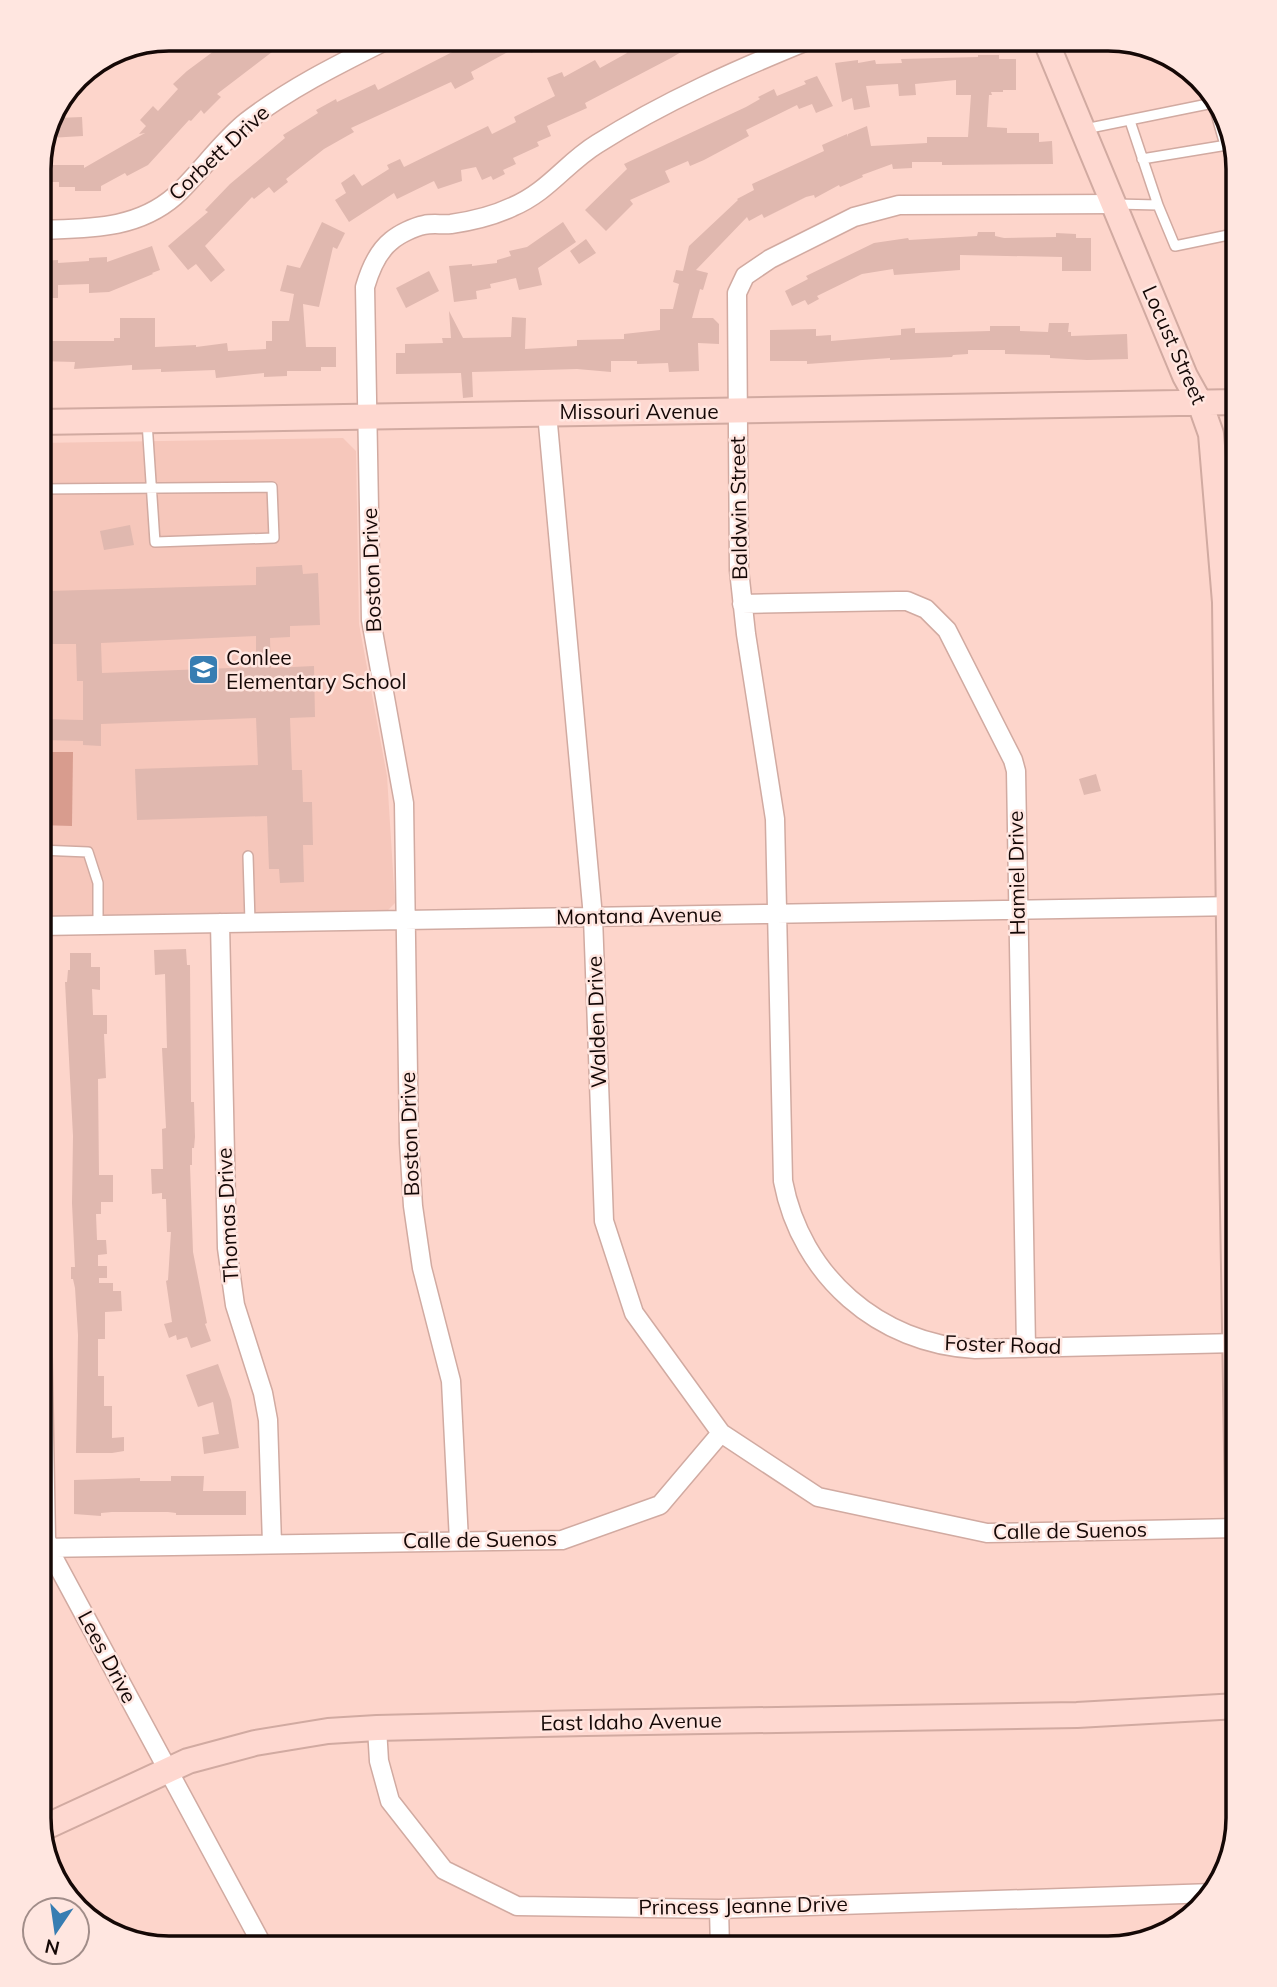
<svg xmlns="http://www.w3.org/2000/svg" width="1277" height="1987" font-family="Mulish,sans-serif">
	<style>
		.built { fill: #f6c7bb }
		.green { fill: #d89c8e }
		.building { fill: #e0b8af; fill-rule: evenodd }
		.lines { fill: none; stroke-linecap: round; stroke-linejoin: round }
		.lane-casing { stroke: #d1aaa1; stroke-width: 12 }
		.street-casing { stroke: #d1aaa1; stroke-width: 21 }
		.secondary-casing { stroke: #d1aaa1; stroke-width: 28 }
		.lane { stroke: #fff; stroke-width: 9 }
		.street { stroke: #fff; stroke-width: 18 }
		.secondary { stroke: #fed8d0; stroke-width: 24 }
		.labels { text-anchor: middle; stroke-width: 5; stroke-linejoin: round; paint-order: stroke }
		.street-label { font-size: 21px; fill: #150806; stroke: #ffe6e0 }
		.poi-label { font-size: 21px; fill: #150806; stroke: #ffe6e0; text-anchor: start }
		.rim { fill: none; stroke: #150806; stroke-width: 3.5 }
	</style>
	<rect width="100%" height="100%" fill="#fdd5cb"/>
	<path class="built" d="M343 438 356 451 359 624 387 776 395 903 388 910 39 916V443Z"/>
	<path class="green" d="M39 752H73L72 826 39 825Z"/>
	<path class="building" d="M224 39H289L217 94 221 97 204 114 201 110 191 121 189 120 148 165 127 176 125 173 101 186V191H75V187H59V182H39V165H84V168L145 133 139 134 146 126 140 120 153 106 158 111 178 89 173 84 187 71 218 48 215 45Z
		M471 39H562L531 53 526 42 471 72 474 79 455 89 451 82 351 128 354 132 324 149 286 179 288 182 274 193 269 187 254 199 252 197 205 246 225 270 211 282 196 264 188 270 168 246 208 212 205 210 230 184 285 138 283 135 318 113 316 110 336 99 337 102 375 84 378 90 466 45 465 42Z
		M637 39H703L671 58 585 103 587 108 547 126 551 136 537 142 539 146 513 158 516 164 503 170 505 174 493 180 491 176 482 180 476 167 461 170 462 181 438 189 434 181 397 199 394 193 349 222 335 200 346 193 341 183 354 174 362 186 389 169 387 165 400 159 404 167 488 126 492 134 516 122 514 117 555 96 547 78 562 72 564 77 595 60 600 68 627 53 624 46Z
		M978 55H999V59H1016V90H1003V92H991L992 95H989L987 127 1007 128V133H1039V142L1052 141 1053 164 942 165V162H912V168L893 169 892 164 862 175 863 177 840 187 839 185 815 198 814 195 806 197 764 218 762 214 749 221 747 217 696 270 708 273 703 290 700 289 692 318H713L719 324V344L698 343 699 371 669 372 668 363 637 364V361H611V372L577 369 472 372 473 397 463 398 461 373 396 374V353H405V344L443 343 442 338H451L449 311 463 338 511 337 512 317 526 318 525 349 577 346V340L624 339V334L660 330V309H673L679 284 673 282 676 270 683 271 689 246 738 200 737 199 754 190 752 184 824 151 822 145 847 134 848 137V134L867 126 871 146 927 143V137H968L971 95H956V80L915 84 916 95 899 96 898 84 866 86 870 107 854 110 852 98 842 102 835 63 858 60V63L875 60 876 64 902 63 901 59 978 57Z
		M817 76 833 106 816 113 812 104 799 109 797 105 746 130 749 136 704 160 690 166 688 161 665 171 670 182 630 200 633 204 606 231 585 210 627 169 624 164 746 107 760 99 758 97 774 89 777 96 806 84 804 81Z
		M82 117 83 136 49 138 58 118Z
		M322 222 345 233 337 249 333 247 319 307 303 304 306 347H336V367H321V371H287V376L264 377V373L216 378 215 370 161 372V369L132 370V365L74 369 75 362 39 361V341H114V338H120V318H155V347L196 345V347L227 343 228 351 266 349V341H272V321H289L294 294 280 291 287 265 300 268Z
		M563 222 576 242 538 268 542 285 519 290 516 278 490 284 491 288 476 291 477 299 454 302 449 266 472 264V266L497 263V260L511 256 509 251 527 247Z
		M978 232H995V236L1004 238 1056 237V233L1076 234V238H1091V271H1062V257L960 255V270L894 275 893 269 862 274 817 296 819 299 808 305 805 300 792 306 785 291 808 279 806 276 874 243 908 238 909 240 977 236Z
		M586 239 596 253 579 264 570 251Z
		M152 246 160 270 152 273 153 274 109 292 89 293V284L58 285V298H41L39 261 58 260V263L89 261V258L107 257V262Z
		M429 271 439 291 406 308 396 288Z
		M1049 323H1069L1068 332H1071V336L1127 334 1128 359 1087 360 1050 358V355L1005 354V350H968V354L953 355 952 357 890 360V358L807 364V361H770V330L816 329V336L831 335V341L901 335V329L915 328V333L990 331V326H1020V331L1048 332Z
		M130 525 134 545 104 550 100 531Z
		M302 565 303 574 318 573 320 625 290 626V637L270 638 271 668 314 666 315 717 290 718 292 770H302L303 802H312L313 845H303L304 882 280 883 279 869H269L267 816 137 820 135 769 258 765 256 718 101 724V746L83 745V741L42 740 43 719 83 720V681H77L76 644H50L49 591 256 585V567ZM256 636V667L102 673 101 643Z
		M1096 774 1101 791 1084 795 1079 779Z
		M186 949 187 965H190L191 1102H194L195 1137 194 1148H192V1165H190L193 1252 207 1323 205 1324 211 1341 191 1348 187 1337 177 1340 176 1335 169 1338 164 1324 172 1322 166 1281 168 1280 171 1232H167L166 1199H162V1193L152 1194 151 1169H163L162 1129 166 1128 162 1048H167L165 974 155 975 154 950Z
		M70 953H91V967H100V990L92 989 93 1015H107V1034H104L106 1078 98 1079 99 1175H113V1202H101V1214H96L97 1240H106L107 1254 98 1255V1266H107V1278H99V1283H113V1291H121L122 1311 105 1312V1339H98V1376H104V1406H112V1438L124 1437V1451L112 1453H76L78 1335 75 1288 73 1279H71V1267H75L72 1203 73 1136 65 982H67L68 970H70Z
		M218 1364 231 1400 239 1448 204 1454 202 1437 219 1434 213 1402 198 1407 186 1375Z
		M171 1476H204L203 1491H246V1515H176V1513L168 1512H112L101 1513V1516L74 1514V1480L140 1478V1481H171Z"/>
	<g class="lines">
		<defs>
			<path id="lane" d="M1085 129 1213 103 1225 145
				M1142 159 1233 144
				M1116 204 1158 205 1130 121
				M1158 205 1175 246 1238 233
				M39 489 272 487 274 538 155 542 147 422
				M39 850 88 852 98 883V925
				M248 856 250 922"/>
			<path id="street" d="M1114 204 899 205 854 217 770 259 745 276 737 293 739 570 746 634 775 819 783 1181C801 1276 879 1344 975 1349L1238 1343
				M39 230C88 228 136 230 175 196 200 173 220 143 246 122 290 88 339 64 389 39
				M547 413 593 917 604 1221 634 1313 721 1433
				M742 604 897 601H907L926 609 947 630 1013 760 1016 771 1026 1348
				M220 923 227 1248 235 1305 263 1393 268 1420 272 1544
				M39 926 1238 906
				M39 1173 46 1539 52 1555 264 1948
				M459 1541 451 1381 422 1268 413 1206 409 1143 404 803 371 620 365 287C370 270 377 252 391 241 399 234 414 227 424 225 433 223 442 225 451 224 472 221 493 216 512 207 548 192 566 163 597 144 665 101 738 69 812 39
				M39 1548 562 1540 660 1505 721 1433 818 1497 987 1533 1238 1528
				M377 1728 379 1761 390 1801 444 1870 517 1906 719 1909 1214 1893
				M719 1909 720 1948"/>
			<path id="secondary" d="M1045 39 1185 376 1200 403 1211 434 1225 602 1231 1088 1238 1508
				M39 422 1238 402
				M41 1829 188 1761 255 1743 328 1731 377 1728 586 1723 1077 1715 1238 1706"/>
		</defs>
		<use href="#lane" class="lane-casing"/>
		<use href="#street" class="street-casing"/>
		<use href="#secondary" class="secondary-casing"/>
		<use href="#lane" class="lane"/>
		<use href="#street" class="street"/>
		<use href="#secondary" class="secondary"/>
	</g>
	<defs>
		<symbol id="school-square" viewBox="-11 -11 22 22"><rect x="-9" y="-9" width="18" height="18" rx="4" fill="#377db2" stroke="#ffe6e0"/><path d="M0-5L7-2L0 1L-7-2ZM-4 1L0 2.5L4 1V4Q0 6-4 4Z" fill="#fff"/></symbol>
	</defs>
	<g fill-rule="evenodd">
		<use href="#school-square" x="186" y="652" width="35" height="35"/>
	</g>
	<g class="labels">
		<g class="street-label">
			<text transform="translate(219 153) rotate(-43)" y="7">Corbett Drive</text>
			<text transform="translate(1174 345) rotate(66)" y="7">Locust Street</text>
			<text x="639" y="419">Missouri Avenue</text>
			<text transform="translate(739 508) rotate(-91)" y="7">Baldwin Street</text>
			<text transform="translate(372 570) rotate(-92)" y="7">Boston Drive</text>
			<text transform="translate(1017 873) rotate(-91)" y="7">Hamiel Drive</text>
			<text transform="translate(639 916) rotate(-1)" y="7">Montana Avenue</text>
			<text transform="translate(597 1022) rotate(-92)" y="7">Walden Drive</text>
			<text transform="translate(410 1134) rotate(-92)" y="7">Boston Drive</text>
			<text transform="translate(228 1215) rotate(-93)" y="7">Thomas Drive</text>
			<text transform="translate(1003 1345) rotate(2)" y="7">Foster Road</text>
			<text transform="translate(1070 1531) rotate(-1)" y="7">Calle de Suenos</text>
			<text transform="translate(480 1540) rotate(-1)" y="7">Calle de Suenos</text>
			<text transform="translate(107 1657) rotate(62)" y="7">Lees Drive</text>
			<text transform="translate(631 1722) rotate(-1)" y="7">East Idaho Avenue</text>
			<text transform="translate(743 1906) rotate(-1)" y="7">Princess Jeanne Drive</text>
		</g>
		<g class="poi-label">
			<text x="226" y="665">Conlee<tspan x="226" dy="24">Elementary School</tspan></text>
		</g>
	</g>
	<path d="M0 0H1277V1987H0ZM169 51H1108A118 118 0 0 1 1226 169V1818A118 118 0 0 1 1108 1936H169A118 118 0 0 1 51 1818V169A118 118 0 0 1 169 51Z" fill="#ffe6e0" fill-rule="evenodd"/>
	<path class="rim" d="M169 51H1108A118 118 0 0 1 1226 169V1818A118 118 0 0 1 1108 1936H169A118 118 0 0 1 51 1818V169A118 118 0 0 1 169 51Z"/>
	<g transform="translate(56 1931) rotate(193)"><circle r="33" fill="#ffe6e0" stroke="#a18d89" stroke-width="2"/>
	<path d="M0-5L12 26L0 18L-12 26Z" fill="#377db2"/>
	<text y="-10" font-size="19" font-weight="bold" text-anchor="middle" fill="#150806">N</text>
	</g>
</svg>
